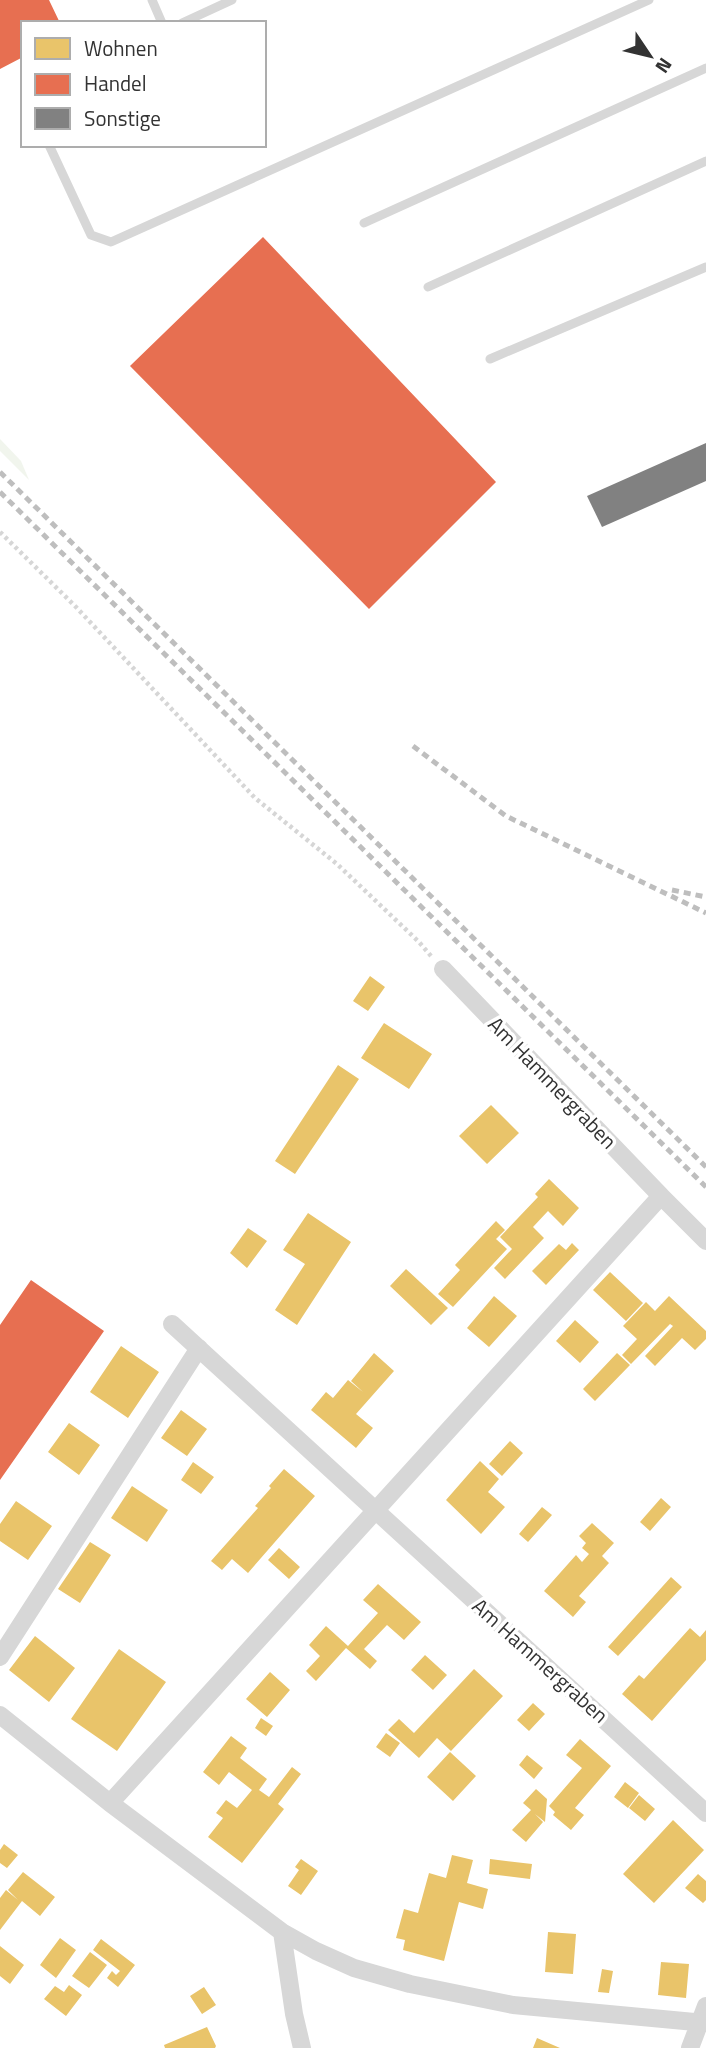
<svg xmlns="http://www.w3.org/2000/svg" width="706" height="2048" font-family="'Titillium Web',sans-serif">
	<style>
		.green { fill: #f1f5ed }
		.homes { fill: #e9c46a }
		.shops { fill: #e76f51 }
		.building { fill: #818181 }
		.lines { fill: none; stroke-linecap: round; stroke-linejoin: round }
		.path { stroke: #d6d6d6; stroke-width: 4.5; stroke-dasharray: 3.5 3.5; stroke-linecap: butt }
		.lane { stroke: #d7d7d7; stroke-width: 9 }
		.street { stroke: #d7d7d7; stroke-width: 18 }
		.rail { stroke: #bebebe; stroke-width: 5; stroke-dasharray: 7 5; stroke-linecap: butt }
		.labels { text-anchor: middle; stroke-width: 7; stroke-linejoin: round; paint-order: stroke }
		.street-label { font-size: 21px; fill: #333; stroke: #fff }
	</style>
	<rect width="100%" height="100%" fill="#fff"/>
	<path class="green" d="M0 439 21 461 29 480 0 451Z"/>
	<path class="homes" d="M370 976 385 987 368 1011 353 1001Z
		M384 1023 432 1054 409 1089 361 1058Z
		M338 1065 359 1079 295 1174 275 1161Z
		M491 1105 519 1133 487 1164 459 1136Z
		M549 1179 579 1208 563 1226 548 1211 533 1227 544 1238 505 1279 494 1268 512 1249 500 1237 538 1197 535 1194Z
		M308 1213 351 1242 297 1325 275 1310 305 1264 283 1250Z
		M496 1221 505 1230 496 1239 507 1249 453 1307 438 1294 460 1270 455 1265Z
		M248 1228 267 1241 247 1268 230 1253Z
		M572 1243 579 1250 546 1285 532 1271 559 1244 566 1250Z
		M406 1269 448 1308 431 1325 390 1286Z
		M610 1272 643 1303 626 1321 593 1290Z
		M494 1296 517 1316 489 1347 467 1328Z
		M669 1296 706 1331V1339L695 1350 682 1338 655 1366 645 1356 673 1326 670 1324 631 1364 622 1355 637 1339 623 1326 646 1302 655 1311Z
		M575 1320 599 1342 580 1363 556 1341Z
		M121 1346 159 1372 128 1418 90 1392Z
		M374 1353 394 1371 356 1414 373 1428 356 1448 311 1410 326 1392 333 1398 348 1380 363 1392 351 1381Z
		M617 1353 630 1365 595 1401 583 1389Z
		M181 1410 207 1429 187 1456 161 1438Z
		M69 1423 100 1445 79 1475 48 1452Z
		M510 1441 523 1453 502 1476 489 1464Z
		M480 1461 499 1479 488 1492 505 1507 481 1534 446 1500Z
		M193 1462 214 1477 201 1494 181 1480Z
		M284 1469 315 1496 248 1573 232 1559 222 1570 211 1561 258 1508 255 1506 271 1488 269 1486Z
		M132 1486 168 1510 147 1542 111 1518Z
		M661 1498 671 1507 650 1531 640 1522Z
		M16 1501 52 1526 28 1560 0 1541V1524Z
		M542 1507 552 1515 528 1542 519 1534Z
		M592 1523 614 1543 602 1556 609 1563 579 1596 586 1602 573 1617 544 1591 576 1555 582 1562 589 1554 582 1548 586 1543 579 1536Z
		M90 1542 111 1555 80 1603 58 1589Z
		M279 1548 300 1567 289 1579 268 1560Z
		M671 1577 682 1587 618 1656 608 1647Z
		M378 1584 421 1622 404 1640 387 1625 364 1649 377 1661 370 1669 346 1648 316 1681 306 1671 320 1656 309 1645 326 1626 348 1646 378 1613 363 1600Z
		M690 1628 700 1637 706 1630V1660L652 1721 622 1694 639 1675 644 1679Z
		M35 1636 75 1668 49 1702 9 1670Z
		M119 1649 166 1682 117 1751 71 1719Z
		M425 1655 447 1675 433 1690 411 1670Z
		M474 1669 503 1696 451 1751 437 1738 419 1758 388 1730 399 1719 414 1733Z
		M270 1672 290 1690 267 1717 246 1699Z
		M533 1703 545 1714 529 1731 517 1720Z
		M261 1718 273 1726 266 1736 255 1728Z
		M386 1733 400 1743 390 1757 376 1747Z
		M231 1736 247 1748 240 1758 267 1779 259 1790 269 1797 292 1767 301 1774 278 1804 284 1809 242 1863 208 1837 223 1818 216 1813 226 1800 237 1808 252 1790 229 1772 219 1785 203 1772Z
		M580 1739 611 1766 575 1808 584 1815 571 1830 553 1815 555 1812 549 1806 582 1768 566 1755Z
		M450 1752 476 1776 453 1801 427 1777Z
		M527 1755 543 1768 534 1779 519 1765Z
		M625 1782 639 1793 628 1808 614 1797Z
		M536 1789 547 1799 545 1822 535 1814 543 1822 526 1842 512 1830 531 1810 523 1803Z
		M639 1795 655 1809 645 1821 629 1808Z
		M673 1820 704 1850 654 1903 623 1874Z
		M4 1844 18 1855 7 1868 0 1863V1850Z
		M452 1855 473 1860 467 1883 488 1889 483 1909 459 1902 444 1961 403 1950 405 1940 396 1938 404 1909 418 1913 429 1873 446 1878Z
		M301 1859 318 1871 301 1895 288 1886 299 1870 295 1867Z
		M490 1859 532 1864 530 1879 489 1874Z
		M23 1872 55 1897 40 1916 22 1901 0 1930V1898L6 1890 18 1900 8 1890Z
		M698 1874 706 1881V1900L703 1903 685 1888Z
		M548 1932 576 1934 573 1974 545 1972Z
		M60 1938 76 1950 56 1978 40 1965Z
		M101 1939 135 1965 118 1987 107 1978 112 1971 116 1975 120 1971 93 1950Z
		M0 1946 24 1965 10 1984 0 1976Z
		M90 1952 107 1965 89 1988 72 1976Z
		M661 1962 689 1964 686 1998 658 1995Z
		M602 1969 613 1971 609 1993 598 1992Z
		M69 1985 82 1995 66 2016 44 1999 55 1986 64 1992Z
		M204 1987 216 2005 202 2014 190 1996Z
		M207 2027 216 2046 215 2048H165L164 2045Z
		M537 2038 560 2048H533Z"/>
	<path class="shops" d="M0 0H49L60 23H23V57L0 69Z
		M263 237 496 482 369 609 130 366Z
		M31 1280 104 1331 0 1480V1325Z"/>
	<path class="building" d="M706 443V481L602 527 587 496Z"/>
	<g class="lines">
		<path class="path" d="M0 532 75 606 255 798 337 864 419 942 431 956"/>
		<path class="lane" d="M152 0 162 23
			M182 23 232 0
			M49 145 91 235 111 242 649 0
			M364 223 706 68
			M428 287 706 161
			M490 359 706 267"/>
		<path class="street" d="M443 969 661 1196
			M172 1324 706 1813
			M0 1657 199 1348
			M0 1715 110 1803 282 1932 316 1951 354 1968 410 1984 513 2005 706 2023
			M110 1803 661 1196 706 1241
			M282 1932 294 2014 302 2048
			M690 2048 706 2006"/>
		<path class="rail" d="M0 472 706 1167
			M0 492 706 1187
			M413 746 506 816 706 913
			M672 890 706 897"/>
	</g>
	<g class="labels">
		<g class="street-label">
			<text transform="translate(552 1083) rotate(46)" y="7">Am Hammergraben</text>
			<text transform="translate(540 1661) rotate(42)" y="7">Am Hammergraben</text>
		</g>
	</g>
	<rect x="21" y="21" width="245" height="126" fill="#ffffff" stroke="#adadad" stroke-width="2"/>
	<rect x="35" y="38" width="35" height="21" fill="#e9c46a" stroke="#adadad" stroke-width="2"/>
	<text x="84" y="56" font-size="21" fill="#333333">Wohnen</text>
	<rect x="35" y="74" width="35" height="21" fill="#e76f51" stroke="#adadad" stroke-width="2"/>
	<text x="84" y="91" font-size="21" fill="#333333">Handel</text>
	<rect x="35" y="108" width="35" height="21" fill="#818181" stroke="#adadad" stroke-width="2"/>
	<text x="84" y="126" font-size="21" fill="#333333">Sonstige</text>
	<g transform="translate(650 56) rotate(125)" stroke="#ffffff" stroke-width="5" paint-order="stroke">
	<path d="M0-5L12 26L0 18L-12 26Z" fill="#333333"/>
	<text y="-10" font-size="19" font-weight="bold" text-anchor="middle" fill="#333333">N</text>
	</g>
</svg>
